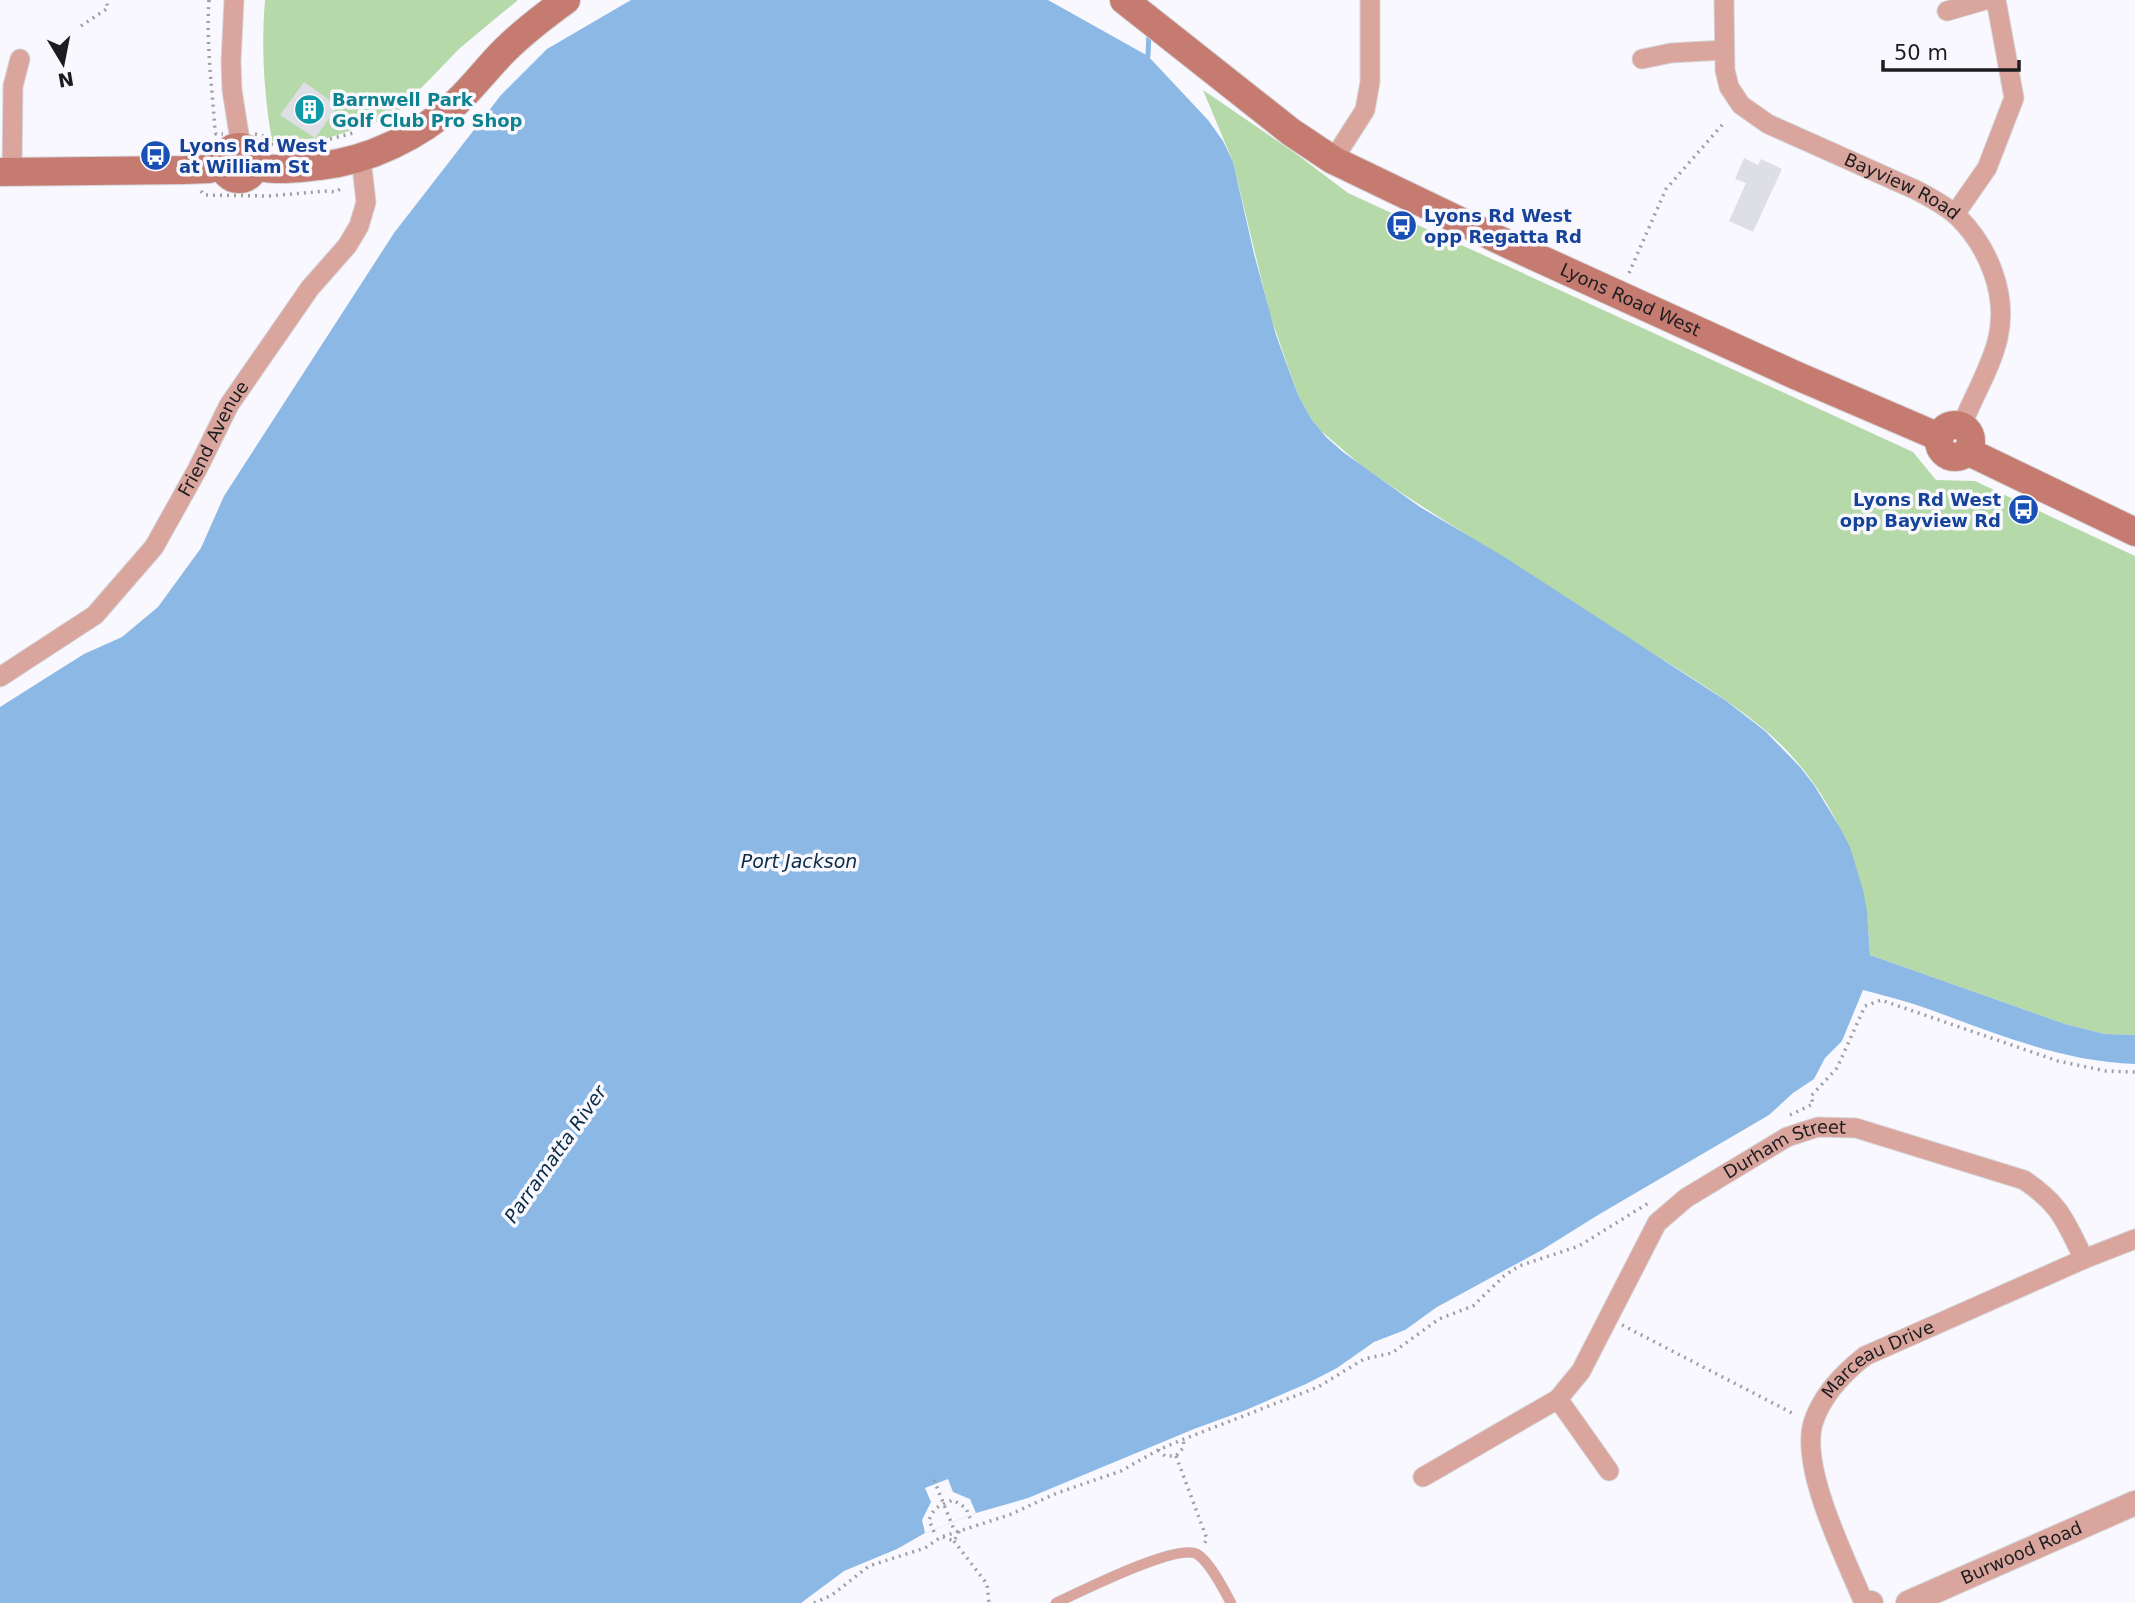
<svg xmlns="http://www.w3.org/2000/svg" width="2135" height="1603" font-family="'DejaVu Sans',sans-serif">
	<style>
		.green { fill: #b6d9a9 }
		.water { fill: #8cb8e5 }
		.pier { fill: #f8f8fe }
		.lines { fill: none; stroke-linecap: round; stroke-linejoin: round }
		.stream { stroke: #8cb8e5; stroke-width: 5 }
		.building { fill: #dedee5 }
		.service-casing { stroke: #d5d5da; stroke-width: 11 }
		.minor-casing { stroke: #d5d5da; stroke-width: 21 }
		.tertiary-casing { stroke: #d5d5da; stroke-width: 26 }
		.secondary-casing { stroke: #d5d5da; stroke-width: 30 }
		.path { stroke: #9e9ea3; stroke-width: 3.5; stroke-dasharray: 2 5; stroke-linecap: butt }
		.service { stroke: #d9a59d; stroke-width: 10 }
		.minor { stroke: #d9a59d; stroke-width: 19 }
		.tertiary { stroke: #d9a59d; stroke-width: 24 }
		.secondary { stroke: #c67b71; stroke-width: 28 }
		.labels { text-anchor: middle; stroke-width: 7; stroke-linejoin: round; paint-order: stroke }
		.culture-label { font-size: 18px; font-weight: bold; fill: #0d838f; stroke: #f8f8fe; text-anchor: start }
		.transit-label { font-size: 18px; font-weight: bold; fill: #164399; stroke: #f8f8fe; text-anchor: start }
		.street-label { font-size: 18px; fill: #1d1d20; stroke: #f8f8fe }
		.water-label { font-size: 19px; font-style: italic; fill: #0a2b48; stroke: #f8f8fe }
	</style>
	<rect width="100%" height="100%" fill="#f8f8fe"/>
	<path class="green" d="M265 0H518L460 48 397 113 385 119 328 138 272 141C264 94 261 48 265 0Z
		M1203 90 1295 153 1348 193 1913 452 1936 480 1975 481 2135 556V1035L2105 1034 2065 1024 1870 955C1868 870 1831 786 1765 730 1718 691 1662 660 1611 627 1540 582 1470 537 1400 492L1362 466 1321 431 1312 420 1298 395 1270 315 1233 162Z"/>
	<path class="water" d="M631 0H1048L1148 56 1208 120 1223 141 1233 162 1254 254 1276 335 1298 395 1312 420 1326 437 1343 452 1420 507 1506 558 1725 700 1765 731 1800 767 1814 785 1839 826 1850 847 1863 890 1867 911 1870 955 2065 1024 2105 1034 2135 1035V1064C2064 1062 1997 1034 1931 1010 1909 1002 1886 996 1863 990L1842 1041 1825 1058 1814 1079 1793 1093 1769 1115 1598 1215 1542 1250 1437 1307 1405 1330 1374 1342 1337 1368 1306 1384 1246 1410 1194 1429 1028 1498 976 1513 925 1533 897 1549 844 1571 801 1603H0V707L84 654 122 637 158 607 201 548 224 496 394 233 501 95 547 49Z"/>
	<path class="pier" d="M948 1479 953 1492 970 1499 976 1513 925 1533 922 1520 931 1502 925 1488Z"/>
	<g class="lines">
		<path class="stream" d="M1148 56 1149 31"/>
	</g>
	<path class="building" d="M304 82 338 106 315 138 280 115Z
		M1744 158 1758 165 1761 159 1782 169 1753 232 1729 221 1746 183 1735 179Z"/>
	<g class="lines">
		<defs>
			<path id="service" d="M1056 1603C1080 1592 1176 1543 1197 1554 1210 1562 1224 1590 1231 1603"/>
			<g id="minor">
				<path d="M234 0 231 61 232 90 241 147"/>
				<path id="s1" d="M1724 0 1725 70 1729 87 1741 105 1768 124 1916 190C1929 197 1945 205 1957 216 1988 246 2008 294 1998 338 1991 368 1973 397 1961 427"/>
				<path d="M1947 11 1985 0"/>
				<path d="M1642 59 1671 53 1724 50"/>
				<path d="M1333 160 1365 110 1370 82V0"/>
				<path d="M12 172 13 86 20 59"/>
				<path d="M1955 214 1987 168 2014 98 1996 0"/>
				<path id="s2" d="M0 677 95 615 154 547 197 470 229 405 310 288 347 246 359 226 366 202 361 158"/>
				<path d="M1558 1399 1609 1471"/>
				<path id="s3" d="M1423 1477 1558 1399 1581 1371 1657 1223 1686 1198 1787 1137 1818 1127 1856 1128 2024 1180C2061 1205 2065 1221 2084 1259"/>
				<path id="s4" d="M1864 1603C1846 1559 1800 1469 1813 1423 1822 1395 1842 1374 1865 1356L2084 1259 2135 1239"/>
			</g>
			<g id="tertiary">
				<path d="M1869 1603H1871"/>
				<path id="s5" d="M1908 1603 2135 1503"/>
			</g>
			<g id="secondary">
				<path id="s6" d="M1124 0 1291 132 1333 160 1514 247 1795 375 1939 437"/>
				<circle cx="239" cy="163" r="16"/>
				<path d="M255 166C276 171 297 169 319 166 369 161 419 136 457 102 474 86 488 67 504 51 523 32 544 16 566 0"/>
				<path d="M0 172 184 170 209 169 223 165"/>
				<circle cx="1955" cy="441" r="16"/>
				<path d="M1967 451 2135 532"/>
			</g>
		</defs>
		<use href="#service" class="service-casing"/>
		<use href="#minor" class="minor-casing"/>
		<use href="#tertiary" class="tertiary-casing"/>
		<use href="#secondary" class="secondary-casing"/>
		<path class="path" d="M209 0C206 44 212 86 215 130L216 134H223
			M81 26 108 8 106 0
			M255 134 264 136 265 141 271 144 312 142
			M330 139 357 132
			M201 191 204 195 268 196 327 191 336 192 343 187
			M1629 273 1666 189 1723 124
			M1790 1115 1813 1104 1811 1096 1837 1068 1865 1006 1881 1000 2058 1061 2106 1071 2135 1072
			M1622 1325 1796 1415
			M1158 1450 1165 1456H1176L1183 1448 1184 1439
			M1176 1456 1207 1539 1204 1544
			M934 1480 955 1532
			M934 1532 929 1520C935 1506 939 1506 953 1500L966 1508 970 1518
			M943 1537 954 1541 960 1530
			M954 1541 987 1584 989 1603
			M814 1603 832 1595 869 1566 925 1548 941 1537 1009 1515 1057 1493 1121 1471 1158 1450 1184 1439 1318 1387 1364 1359 1392 1353 1439 1319 1473 1306 1504 1276 1519 1266 1579 1246 1650 1202"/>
		<use href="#service" class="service"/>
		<use href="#minor" class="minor"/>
		<use href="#tertiary" class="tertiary"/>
		<use href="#secondary" class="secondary"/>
	</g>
	<defs>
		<symbol id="building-disc" viewBox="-11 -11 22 22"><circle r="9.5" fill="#0f9aa8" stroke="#f8f8fe"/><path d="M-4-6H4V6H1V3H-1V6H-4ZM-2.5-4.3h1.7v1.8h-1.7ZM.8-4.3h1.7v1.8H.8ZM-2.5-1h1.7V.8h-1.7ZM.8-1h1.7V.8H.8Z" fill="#fff"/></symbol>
		<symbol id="bus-disc" viewBox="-11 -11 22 22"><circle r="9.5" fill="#1a4fb4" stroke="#f8f8fe"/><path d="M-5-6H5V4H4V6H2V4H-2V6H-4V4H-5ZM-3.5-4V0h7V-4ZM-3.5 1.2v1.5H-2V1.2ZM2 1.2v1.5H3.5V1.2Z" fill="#fff"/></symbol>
	</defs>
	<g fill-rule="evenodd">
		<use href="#building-disc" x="292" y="92" width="35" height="35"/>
		<use href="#bus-disc" x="138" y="138" width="35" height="35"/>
		<use href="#bus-disc" x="1384" y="208" width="35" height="35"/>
		<use href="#bus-disc" x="2006" y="492" width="35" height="35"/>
	</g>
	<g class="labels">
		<g class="culture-label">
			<text x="332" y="106">Barnwell Park<tspan x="332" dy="21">Golf Club Pro Shop</tspan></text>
		</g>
		<g class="transit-label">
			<text x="179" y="152">Lyons Rd West<tspan x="179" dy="21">at William St</tspan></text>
			<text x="1424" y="222">Lyons Rd West<tspan x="1424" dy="21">opp Regatta Rd</tspan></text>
			<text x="2001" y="506" text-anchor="end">Lyons Rd West<tspan x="2001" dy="21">opp Bayview Rd</tspan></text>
		</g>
		<g class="street-label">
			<text dy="6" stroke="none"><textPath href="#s1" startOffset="290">Bayview Road</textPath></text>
			<text dy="6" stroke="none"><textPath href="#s6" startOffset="592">Lyons Road West</textPath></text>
			<text dy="6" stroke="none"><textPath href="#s2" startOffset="327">Friend Avenue</textPath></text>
			<text dy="6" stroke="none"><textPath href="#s3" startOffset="509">Durham Street</textPath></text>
			<text dy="6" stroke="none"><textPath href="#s4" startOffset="285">Marceau Drive</textPath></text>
			<text dy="6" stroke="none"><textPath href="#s5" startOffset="124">Burwood Road</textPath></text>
		</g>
		<g class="water-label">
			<text x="799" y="868">Port Jackson</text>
			<text transform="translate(555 1154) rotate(-55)" y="7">Parramatta River</text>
		</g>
	</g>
	<g transform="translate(63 63) rotate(170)" stroke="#f8f8fe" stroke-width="5" paint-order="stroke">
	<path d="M0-5L12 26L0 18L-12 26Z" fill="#1d1d20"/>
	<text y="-10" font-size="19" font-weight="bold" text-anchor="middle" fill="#1d1d20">N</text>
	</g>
	<path d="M1883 60v10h136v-10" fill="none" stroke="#1d1d20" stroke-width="3.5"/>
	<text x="1894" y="60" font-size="21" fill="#1d1d20" stroke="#f8f8fe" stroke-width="5" paint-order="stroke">50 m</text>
</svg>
